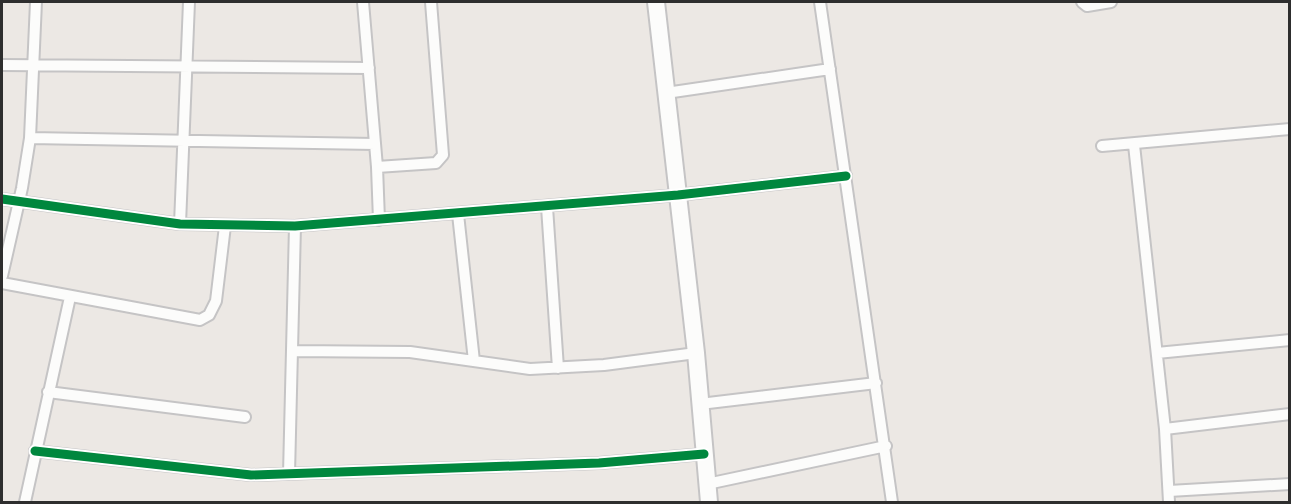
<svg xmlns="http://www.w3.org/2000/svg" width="1291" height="504" font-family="Mulish,sans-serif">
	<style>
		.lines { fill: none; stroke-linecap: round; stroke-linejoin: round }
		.street-casing { stroke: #c5c4c5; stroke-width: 14 }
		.secondary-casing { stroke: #c5c4c5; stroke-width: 20 }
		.street { stroke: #fcfcfb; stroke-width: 10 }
		.secondary { stroke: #fcfcfb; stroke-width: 16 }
		.cycleway-casing { stroke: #fff; stroke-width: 13 }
		.cycleway { stroke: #00873e; stroke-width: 9 }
	</style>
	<rect width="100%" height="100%" fill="#ece8e4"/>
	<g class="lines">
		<defs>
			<path id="street" d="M363 2 377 167 379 220
				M820 2 892 502
				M1082 2 1087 6 1111 2
				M2 65 369 68
				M666 93 830 69
				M30 138 375 144
				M1134 145 1165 429 1169 502
				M1102 146 1290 129
				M377 167 436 163 443 155 431 2
				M2 199 180 224 295 226 678 195 846 176
				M547 207 558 368
				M458 214 474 361
				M180 224 189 2
				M2 276 22 188 30 138 36 2
				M2 283 200 320 209 315 216 301 225 226
				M293 351 410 352 530 369 604 365 696 353
				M1157 353 1290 340
				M48 392 245 417
				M700 404 876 383
				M1165 429 1290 414
				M35 451 251 475 599 463 704 454
				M289 474 295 226
				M707 484 886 446
				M1169 491 1290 484
				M25 502 70 297"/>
			<path id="secondary" d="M656 2 696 353 709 502"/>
		</defs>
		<use href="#street" class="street-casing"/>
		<use href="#secondary" class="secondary-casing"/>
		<use href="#street" class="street"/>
		<use href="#secondary" class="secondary"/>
		<defs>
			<path id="cycleway" d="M2 199 180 224 295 226 678 195 846 176
				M35 451 251 475 599 463 704 454"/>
		</defs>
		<use href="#cycleway" class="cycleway-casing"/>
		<use href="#cycleway" class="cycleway"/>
	</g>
	<rect width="1291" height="504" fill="none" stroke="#2e2e2e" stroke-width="6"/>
</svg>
